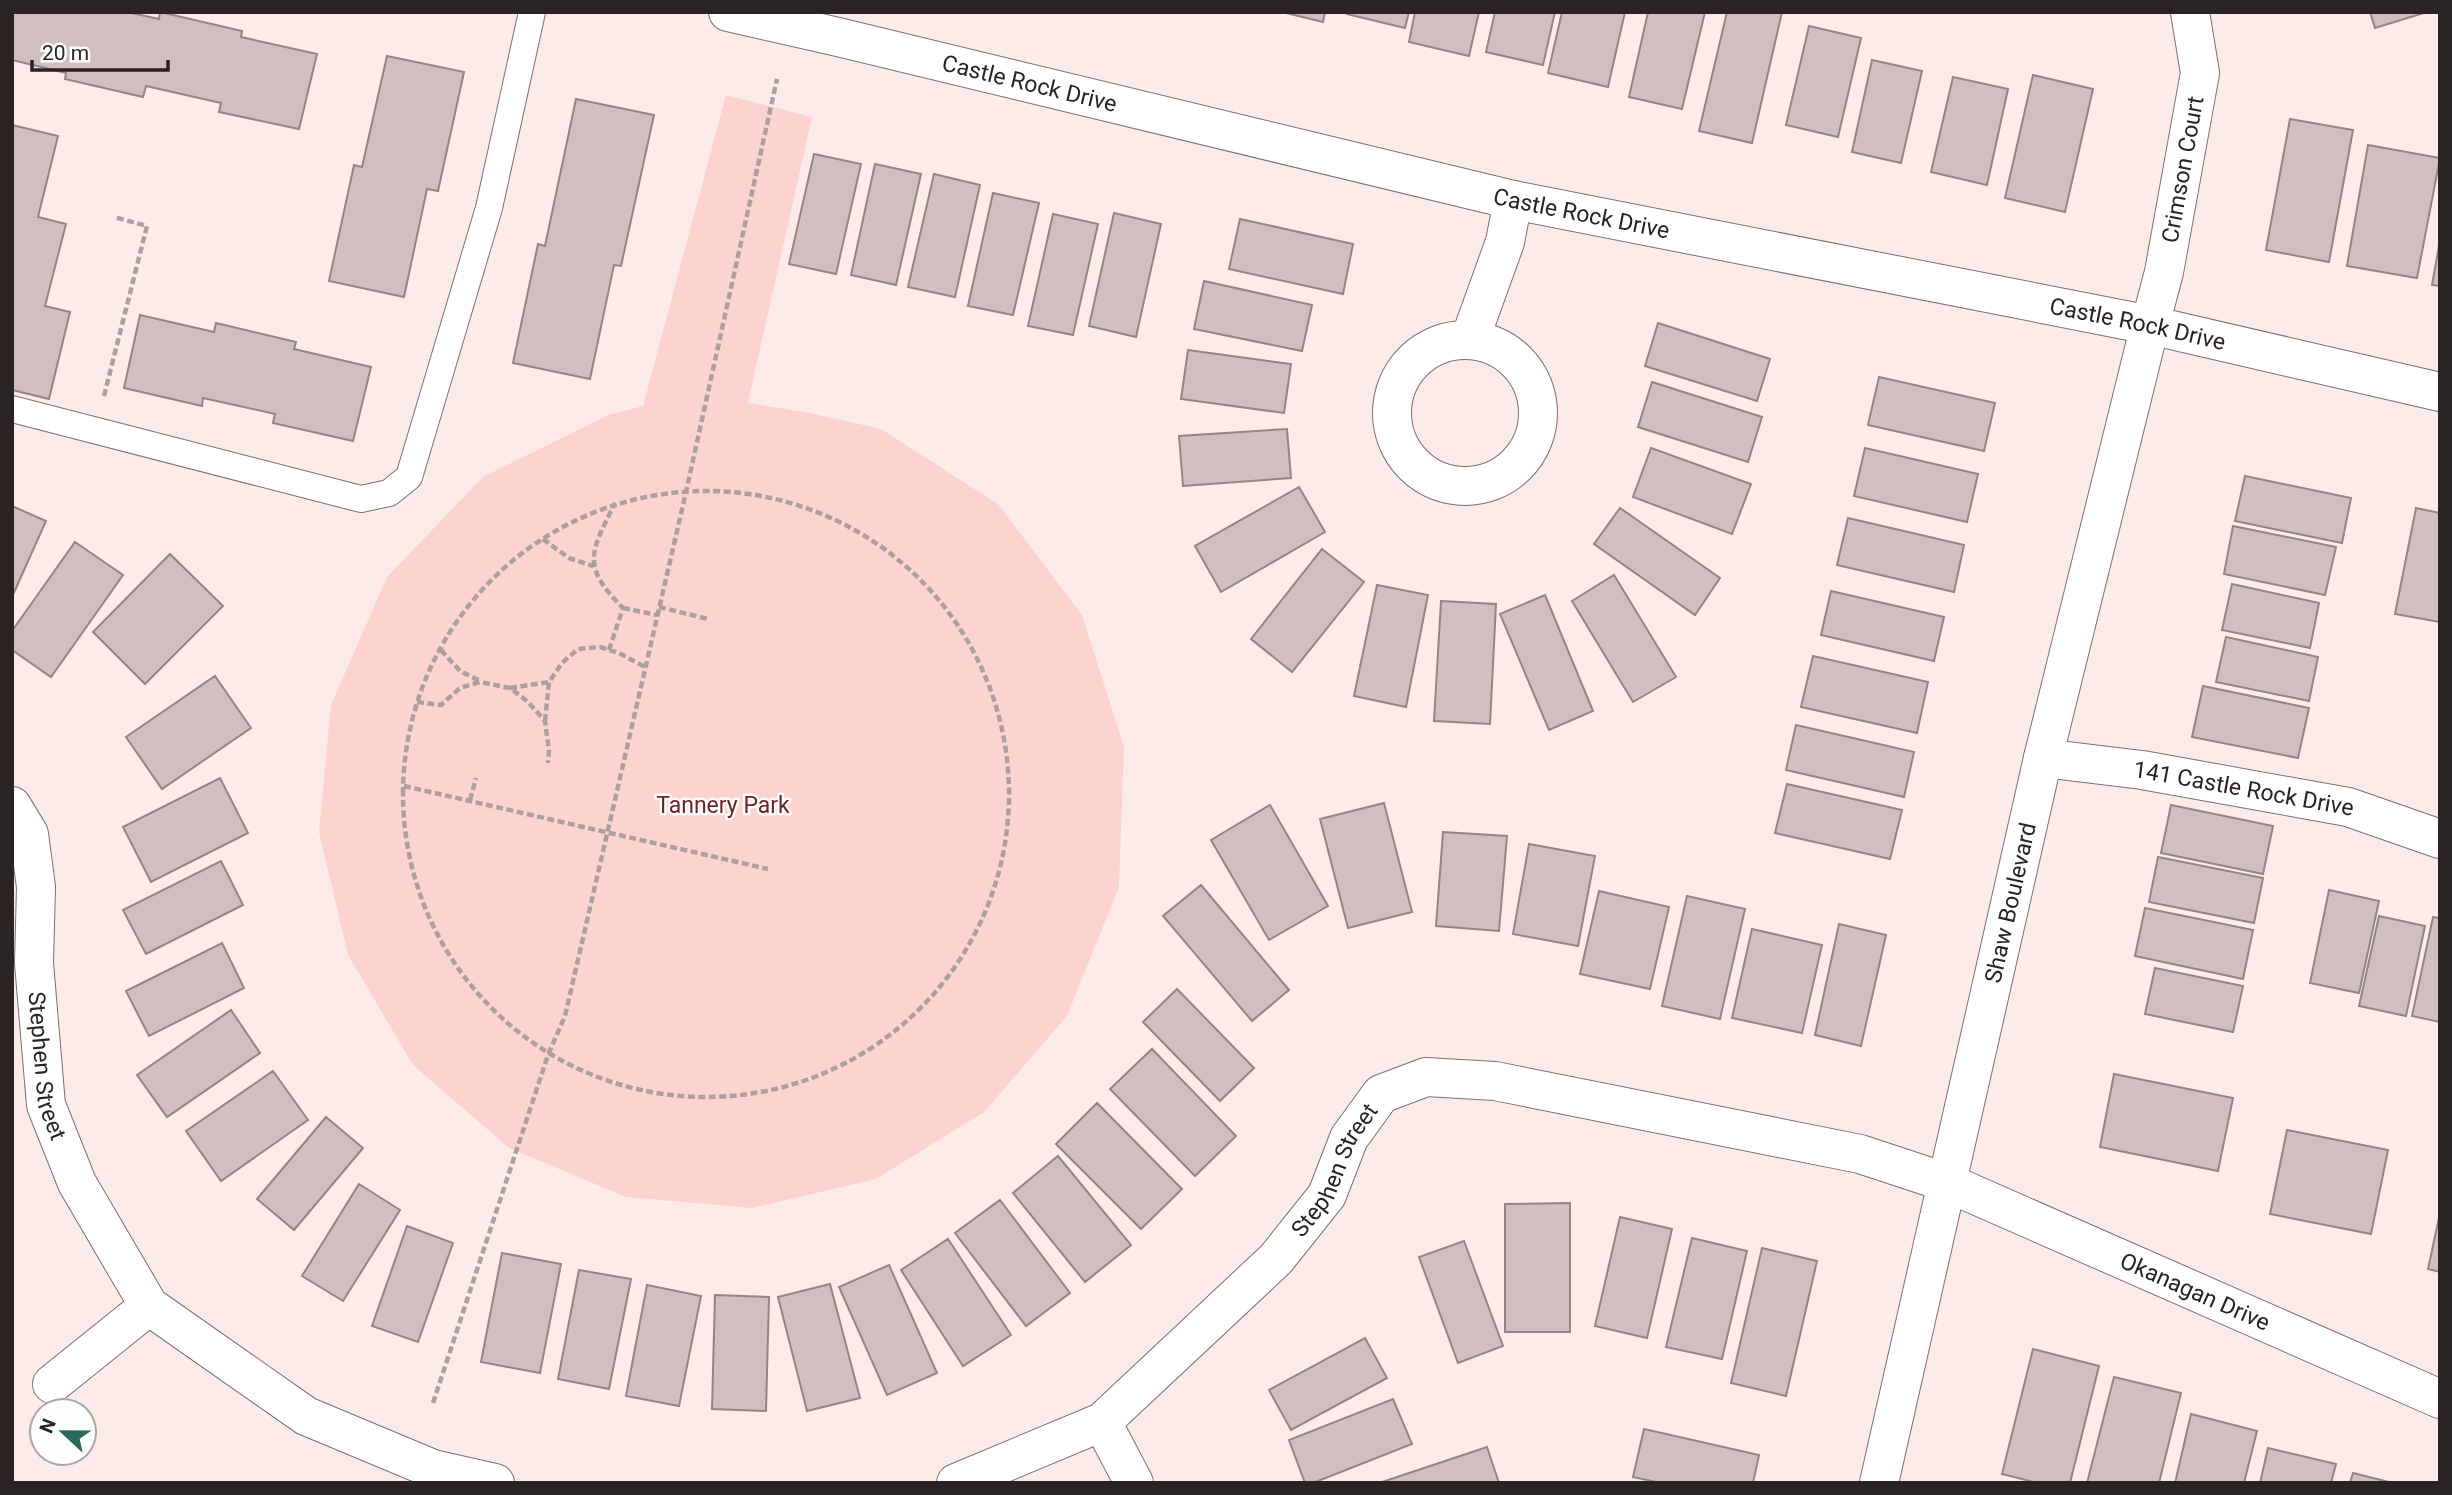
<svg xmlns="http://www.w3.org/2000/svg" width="2452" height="1495" font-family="Roboto,sans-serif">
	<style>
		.green { fill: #fdd3d0 }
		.building { fill: #d0bfbe; stroke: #948583; stroke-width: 2 }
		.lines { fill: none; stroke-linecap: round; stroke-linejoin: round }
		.service-casing { stroke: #7f6f6e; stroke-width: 28 }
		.minor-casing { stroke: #7f6f6e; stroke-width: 40 }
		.tertiary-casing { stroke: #7f6f6e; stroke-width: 40 }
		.path { stroke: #ac9f9e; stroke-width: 4.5; stroke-dasharray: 7 3.5; stroke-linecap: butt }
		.service { stroke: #fff; stroke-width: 26 }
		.minor { stroke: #fff; stroke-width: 38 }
		.tertiary { stroke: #fff; stroke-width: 38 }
		.labels { text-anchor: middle; stroke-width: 5; stroke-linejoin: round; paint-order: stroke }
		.street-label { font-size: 23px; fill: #292323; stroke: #fdfdfd }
		.park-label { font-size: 23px; fill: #712325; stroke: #fdfdfd }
	</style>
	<rect width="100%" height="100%" fill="#fdebea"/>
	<path class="green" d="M726 95 812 117 748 403 810 413 881 429 998 504 1082 615 1124 747 1119 887 1067 1016 984 1112 876 1179 752 1208 626 1197 509 1148 413 1065 348 955 319 832 331 705 387 577 483 477 608 415 643 406Z"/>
	<path class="building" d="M12 12H127L159 19 160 12 242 31 241 37 317 54 299 129 219 112 221 103 146 86 143 97 65 79 66 73 12 60Z
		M1282 12H1325L1323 22Z
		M1348 12H1409L1405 28 1347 14Z
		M1415 12H1479L1469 56 1409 42Z
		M1495 12H1555L1543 65 1486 52Z
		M1562 12H1625L1608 87 1548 73Z
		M1648 12H1705L1682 109 1629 97Z
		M1727 12H1782L1752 143 1699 131Z
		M2370 12H2427L2375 28Z
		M1809 26 1861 38 1838 137 1786 125Z
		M387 56 464 72 438 191 427 189 404 297 329 281 354 165 362 167Z
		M1872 60 1922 71 1901 163 1852 152Z
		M2033 75 2093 89 2065 212 2005 198Z
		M1953 77 2008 89 1987 185 1931 172Z
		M576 99 654 115 621 266 614 265 590 379 513 363 538 244 545 246Z
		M2290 119 2353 130 2329 262 2266 250Z
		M12 125 58 136 38 217 66 224 45 306 70 312 49 399 12 390Z
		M2368 145 2440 158 2417 278 2347 266Z
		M814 154 861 164 836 274 789 264Z
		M875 164 921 174 896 285 851 275Z
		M934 174 980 185 955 297 908 287Z
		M993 193 1039 203 1013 315 968 306Z
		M1114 213 1161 224 1136 337 1089 326Z
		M1053 214 1098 224 1073 335 1028 326Z
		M1240 219 1353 244 1343 294 1229 269Z
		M2440 240V286L2432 285Z
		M1204 281 1312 305 1302 351 1194 329Z
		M140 315 214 332 216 323 296 342 294 349 371 367 353 441 273 423 275 414 203 398 202 406 124 388Z
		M1658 323 1770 359 1757 401 1645 366Z
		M1188 350 1291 364 1284 413 1181 399Z
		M1879 377 1995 403 1984 451 1868 425Z
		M1652 382 1762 417 1748 462 1638 427Z
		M1287 429 1291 478 1183 486 1179 436Z
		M1651 448 1751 484 1732 534 1633 497Z
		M1865 448 1978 474 1967 522 1854 496Z
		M2245 476 2351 498 2342 543 2235 521Z
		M1299 487 1325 532 1221 592 1195 546Z
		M12 506 46 521 12 597Z
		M1620 508 1720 578 1695 615 1594 544Z
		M2416 508 2440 513V622L2395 614Z
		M1848 518 1964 545 1954 592 1837 565Z
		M2233 526 2336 547 2325 595 2224 574Z
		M75 542 123 575 51 677 12 650V631Z
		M1322 549 1364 582 1292 672 1251 639Z
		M170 554 223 606 145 684 93 632Z
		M1614 575 1676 677 1633 702 1572 601Z
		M2232 584 2319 603 2310 648 2222 630Z
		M1377 585 1428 595 1406 707 1354 696Z
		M1831 591 1944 617 1934 661 1821 635Z
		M1545 595 1593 711 1549 730 1500 614Z
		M1441 601 1496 604 1490 724 1434 721Z
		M2226 637 2318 657 2309 701 2216 682Z
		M1813 656 1928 682 1917 733 1801 707Z
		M215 676 251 728 162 789 126 737Z
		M2203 686 2309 708 2298 758 2192 737Z
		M1796 725 1914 752 1904 797 1786 770Z
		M220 778 248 833 151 882 123 827Z
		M1787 784 1902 810 1890 859 1775 833Z
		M1384 803 1412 912 1348 928 1320 819Z
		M1270 805 1328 906 1269 940 1211 840Z
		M2171 805 2273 826 2263 874 2161 853Z
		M1443 832 1507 836 1499 931 1436 926Z
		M1529 844 1595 856 1578 946 1513 934Z
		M2158 857 2263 878 2254 923 2149 902Z
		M221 861 243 905 146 954 123 910Z
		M1201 885 1289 990 1252 1021 1163 916Z
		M2329 890 2379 901 2359 993 2310 983Z
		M1599 891 1669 907 1650 989 1580 974Z
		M1687 896 1745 909 1720 1019 1662 1006Z
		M2145 908 2253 930 2243 979 2135 956Z
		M2379 916 2425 926 2406 1016 2359 1006Z
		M2433 917 2440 918V1022L2412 1016Z
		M1839 924 1886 935 1861 1046 1815 1035Z
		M1752 929 1822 945 1802 1033 1732 1018Z
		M222 943 244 988 149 1036 126 991Z
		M2155 968 2243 986 2233 1032 2145 1014Z
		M1177 989 1254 1068 1220 1101 1143 1022Z
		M231 1010 260 1053 167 1117 137 1075Z
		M1152 1049 1236 1136 1195 1176 1110 1089Z
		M273 1071 308 1120 221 1181 186 1131Z
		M2114 1074 2233 1098 2218 1171 2100 1147Z
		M1097 1103 1182 1189 1141 1229 1056 1144Z
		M326 1117 363 1148 294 1230 257 1199Z
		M2287 1130 2388 1150 2371 1234 2270 1214Z
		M1058 1156 1131 1245 1085 1282 1013 1193Z
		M359 1184 400 1210 343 1301 302 1276Z
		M1000 1200 1070 1293 1026 1326 955 1233Z
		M1570 1203V1332H1505V1204Z
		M2440 1213V1272L2428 1269Z
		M1620 1217 1672 1229 1647 1338 1595 1326Z
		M407 1226 453 1243 418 1342 372 1326Z
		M1692 1238 1747 1251 1722 1359 1666 1347Z
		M948 1239 1011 1335 963 1366 901 1270Z
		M1464 1241 1503 1346 1458 1363 1419 1257Z
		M1762 1248 1817 1261 1786 1396 1731 1383Z
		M502 1253 561 1264 540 1373 481 1362Z
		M889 1265 937 1373 887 1395 839 1287Z
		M579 1270 631 1279 609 1389 558 1379Z
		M830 1284 860 1398 807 1411 778 1297Z
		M647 1285 701 1296 679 1406 626 1396Z
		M715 1295 769 1297 766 1411 712 1409Z
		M1365 1338 1387 1378 1291 1430 1269 1390Z
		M2033 1349 2099 1366 2070 1483H2038L2002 1474Z
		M2114 1377 2181 1393 2159 1483H2087Z
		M1393 1399 1412 1444 1313 1483H1305L1289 1440Z
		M2191 1414 2257 1431 2244 1483H2175Z
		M1644 1429 1759 1455 1753 1483H1661L1633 1477Z
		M1487 1447 1499 1483H1379Z
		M2268 1448 2336 1464 2331 1483H2260Z
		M2353 1473 2393 1483H2350Z"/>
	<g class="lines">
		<defs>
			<path id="service" d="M12 409 361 499 389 493 409 477 489 208 532 12"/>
			<g id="minor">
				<path id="s1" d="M2150 325 2164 272 2200 73 2190 12"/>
				<path d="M1470 339 1505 242 1513 200"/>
				<circle cx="1465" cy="413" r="73"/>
				<path id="s2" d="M2043 758 2142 770 2348 807 2440 839"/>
				<path id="s3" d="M12 806 29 834 36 887 34 963 46 1105 77 1183 149 1306 306 1416 433 1469 495 1483"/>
				<path d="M52 1384 149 1306"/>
				<path d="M1102 1422 1134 1483"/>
				<path id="s4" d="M956 1483 1102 1422 1276 1259 1327 1195 1349 1138 1381 1094 1426 1077 1495 1081 1860 1154 1948 1183 2440 1399"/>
			</g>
			<g id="tertiary">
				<path id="s5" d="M728 12 838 37 1513 200 2150 325 2440 392"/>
				<path id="s6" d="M1879 1483 2043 758 2150 325"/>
			</g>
		</defs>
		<use href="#service" class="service-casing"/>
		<use href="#minor" class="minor-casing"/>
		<use href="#tertiary" class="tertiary-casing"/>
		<path class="path" d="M104 396 147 226 114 217
			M403 794a303 303 0 1 1 606 0a303 303 0 1 1-606 0Z
			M543 539 569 558 593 566
			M659 607 708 619
			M623 608 657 615
			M441 650 460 671 480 681
			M609 650 623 608C580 565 591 552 615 503
			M510 688 549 682
			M417 702 441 705 460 688 480 682 510 688 527 701 545 721 549 751 548 763
			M545 721 549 682 562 663 578 649 600 647 619 653 645 667
			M404 786 768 869
			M470 800 476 778
			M433 1403 548 1055 565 1016 686 492 777 79"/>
		<use href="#service" class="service"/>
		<use href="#minor" class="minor"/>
		<use href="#tertiary" class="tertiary"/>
	</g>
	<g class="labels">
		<g class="street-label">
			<text dy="8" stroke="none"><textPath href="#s5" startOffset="310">Castle Rock Drive</textPath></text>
			<text dy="8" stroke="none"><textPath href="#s1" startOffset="159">Crimson Court</textPath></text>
			<text dy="8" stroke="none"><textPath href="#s5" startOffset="877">Castle Rock Drive</textPath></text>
			<text dy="8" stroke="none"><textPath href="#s5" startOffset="1444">Castle Rock Drive</textPath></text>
			<text dy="8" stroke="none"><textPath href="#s2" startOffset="203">141 Castle Rock Drive</textPath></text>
			<text dy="8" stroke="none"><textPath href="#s6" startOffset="595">Shaw Boulevard</textPath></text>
			<text dy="8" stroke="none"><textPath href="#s3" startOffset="266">Stephen Street</textPath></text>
			<text dy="8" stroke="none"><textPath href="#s4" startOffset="504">Stephen Street</textPath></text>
			<text dy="8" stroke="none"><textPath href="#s4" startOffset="1446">Okanagan Drive</textPath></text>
		</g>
		<g class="park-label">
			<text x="723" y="813">Tannery Park</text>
		</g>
	</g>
	<rect width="2452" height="1495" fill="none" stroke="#292323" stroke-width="28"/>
	<g transform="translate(63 1432) rotate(292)"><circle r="33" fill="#fdfdfd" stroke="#a8a6a6" stroke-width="2"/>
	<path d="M0-5L12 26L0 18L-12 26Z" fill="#286958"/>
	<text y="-10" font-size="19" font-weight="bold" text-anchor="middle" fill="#292323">N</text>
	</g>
	<path d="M32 60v10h136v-10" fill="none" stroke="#292323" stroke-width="3.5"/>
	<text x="42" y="60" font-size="21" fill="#292323" stroke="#fdfdfd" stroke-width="5" paint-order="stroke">20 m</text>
</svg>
